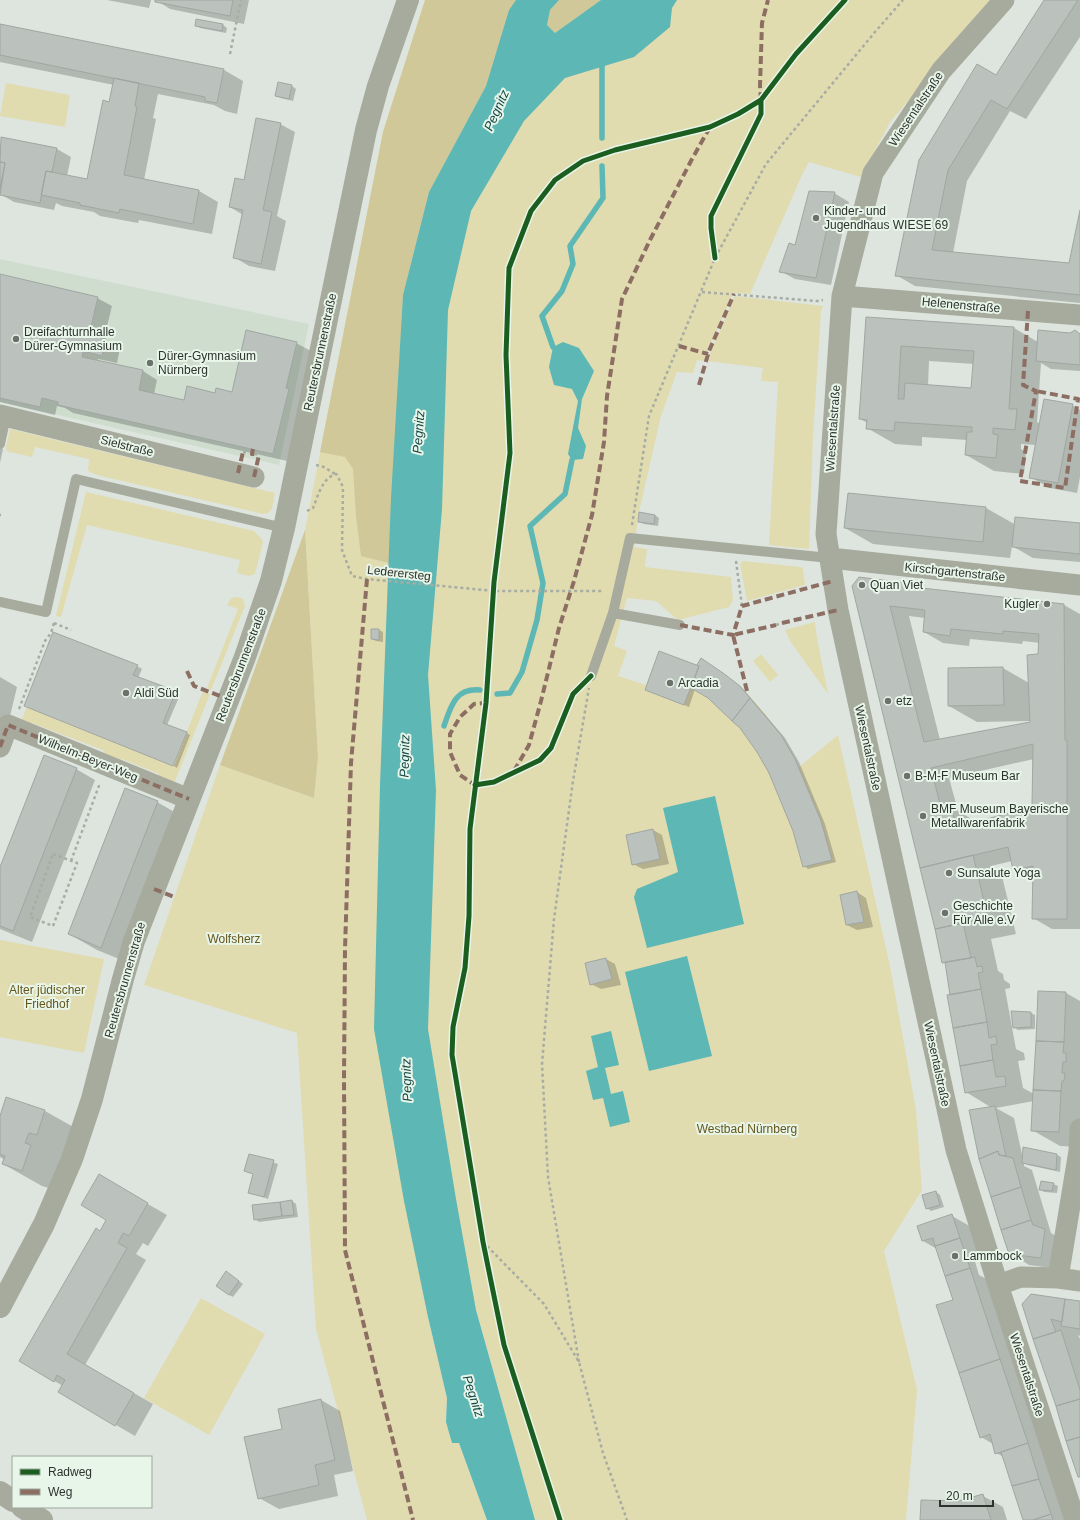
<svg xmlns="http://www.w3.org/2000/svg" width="1080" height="1520" font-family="Helvetica,sans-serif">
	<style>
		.built { fill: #cfddcf }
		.green { fill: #e1dbb0; fill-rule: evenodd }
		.forest { fill: #d0c899 }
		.water { fill: #5cb7b5 }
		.shadow { fill: #0003; fill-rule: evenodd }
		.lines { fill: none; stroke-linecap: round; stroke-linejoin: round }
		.stream { stroke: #5cb7b5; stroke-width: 5.5 }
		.building { fill: #bbc1bc; stroke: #a0a6a2; fill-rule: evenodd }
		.path { stroke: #a7ada2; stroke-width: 2.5; stroke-dasharray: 3 3; stroke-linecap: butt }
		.service { stroke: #a7ab9e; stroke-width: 10 }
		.minor { stroke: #a7ab9e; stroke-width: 21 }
		.tertiary { stroke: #a7ab9e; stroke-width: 22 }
		.quiet { stroke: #8d6e63; stroke-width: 4; stroke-dasharray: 8 4; stroke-linecap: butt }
		.cycleway-casing { stroke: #e8f5e9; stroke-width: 8 }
		.cycleway { stroke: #1b5e20; stroke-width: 5 }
		.poi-dot { fill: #6b716b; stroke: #e8f5e9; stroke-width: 1.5 }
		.labels { text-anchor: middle; stroke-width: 4; stroke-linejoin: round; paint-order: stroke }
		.street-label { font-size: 12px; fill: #2d322d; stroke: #e8f5e9 }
		.poi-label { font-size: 12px; fill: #2d322d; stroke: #e8f5e9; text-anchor: start }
		.park-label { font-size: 12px; fill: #65561a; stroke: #e8f5e9 }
		.water-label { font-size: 13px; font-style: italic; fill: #144849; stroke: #e8f5e9 }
	</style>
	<rect width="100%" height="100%" fill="#dee5de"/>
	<path class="built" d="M0 259 309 324 279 465 0 402Z"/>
	<path class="green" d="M425 0H994L890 122 861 177 809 162 802 175 750 294 733 293 704 361 697 360 693 373 677 372 661 416 639 512 634 547 647 549 645 567 731 577 733 600 729 607 678 620 656 601 627 598 614 646 627 651 618 676 646 685 659 651 697 665 701 658C714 667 726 675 738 685 761 705 786 740 799 767L838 735 890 966 916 1110 922 1190 884 1251 917 1390 906 1520H535L476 1310 428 1318 447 1398 446 1422 452 1443H459L487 1520H367L316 1329 297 1033 144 985 220 765 314 798 318 757 305 530 383 132ZM857 892 863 922 846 925 840 895Z
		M6 83 70 95 65 127 0 116Z
		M735 296 823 306 821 311 813 436 809 549 769 545 778 382 761 381 763 368 707 361Z
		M10 429 275 493 272 509 268 513 263 514 97 475 90 472 88 470 89 459 35 447 32 457 10 452 7 451 6 447Z
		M86 492 254 531 261 538 263 542 255 574 249 576 237 573 240 560 87 525 61 617 56 616Z
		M743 561 801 567 803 568 805 585 747 601 740 564Z
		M237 597 243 599 245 606 211 690 207 688 238 609 227 605 231 598Z
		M815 622 817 638 828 694 790 641 785 630Z
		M761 654 778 675 770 682 753 661Z
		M203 691 210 694 173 786 157 780 159 774 122 759 113 762 106 759 103 750 32 723 25 727 20 724 27 707 173 766Z
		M0 940 104 959 84 1053 0 1037Z
		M201 1298 265 1334 209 1435 144 1398Z"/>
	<path class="forest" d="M425 0H516L509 10 486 86 429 192 403 295 389 563 361 556 356 516 353 469 345 457 320 452 383 132Z
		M559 0H601L555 33 547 25 550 10Z
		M305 530 318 757 314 798 220 765Z"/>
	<path class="water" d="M516 0H559L550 10 547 25 555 33 601 0H677L672 8 670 27 634 57 565 78 524 121 471 211 448 310 442 509 428 675 436 790 428 1029 456 1199 476 1310 535 1520H487L459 1443H452L446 1422 447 1398 428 1317 404 1201 374 1029 380 785 391 498 403 295 429 192 486 86 509 10Z
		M563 342 579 348 594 371 582 399 578 428 586 446 583 459 572 460 568 454 578 401 572 389 554 385 549 367 553 347Z
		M715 796 744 924 647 948 634 897 637 889 678 872 663 808Z
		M687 956 712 1056 649 1071 625 972Z
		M611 1031 619 1065 605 1068 611 1094 623 1091 630 1122 610 1127 603 1098 593 1100 586 1071 598 1067 591 1036Z"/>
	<path class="shadow" d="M107 0H151L149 8Z
		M156 0H249L244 24 170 9Z
		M1046 0H1080V37L1026 119 1010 111 967 181 953 253 1070 265 1080 215V303L915 286 896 275 920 161 996 76Z
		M197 20 223 25 227 28 226 33 200 28 196 25Z
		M0 25 224 70 243 81 237 114 225 111 214 105 158 94 153 118 156 119 144 180 199 191 218 202 212 234 139 220 138 223 100 216 94 212 62 206 56 203 54 210 14 202 0 194V148L2 138 57 149 71 157 67 176 88 181 110 103 114 85 0 62Z
		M292 86 296 89 293 101 281 98 277 96Z
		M280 124 295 132 277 216 286 221 275 271 249 266 234 257 243 215 230 207Z
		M834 193 849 202 831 285 795 279 780 271 796 246Z
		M0 276 97 298 112 306 104 339 120 348 117 363 98 359 97 361 143 371 157 380 154 394 185 401 216 394 232 393 296 343 311 351 287 461 73 413 65 408 57 406 55 415 0 402Z
		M866 318 1014 328 1038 342 1070 334 1075 331 1080 334V371L1051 369 1041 363 1037 422 1040 424 1072 405 1080 410V477L1077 493 1050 488 1030 477 1036 445 1021 444V449L1026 452 1024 474 994 471 966 455 967 440 922 437V446L895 444 867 428 868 423 860 419ZM929 361 974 364 972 389 928 386Z
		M0 447 3 449 0 463Z
		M849 494 986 508 1016 525 1080 524V562L1033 558 1012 546 1010 558 873 544 845 528Z
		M640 514 655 515 659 518 658 526 644 524 639 521Z
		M913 585 920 589 1064 605 1080 614V929H1052L1033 918V881L1014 869 1012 861 991 866 1001 872 1016 934 991 939 998 971 1003 974 1004 980 1010 984V988L1005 989 1016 1049 1024 1053 1025 1060 1018 1061 1023 1088 1034 1094 1039 992 1066 993 1080 1001V1147L1060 1146 1032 1130 1034 1101 996 1108 1014 1118 1023 1159 1024 1148 1057 1155 1061 1157 1060 1172 1028 1165 1024 1163V1166L1032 1170 1051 1233 1064 1241 1060 1269 1029 1265 1010 1253 992 1108 966 1092 946 964 943 962 853 587ZM909 616 925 618 924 632 943 643 969 646 970 639 1022 644 1023 641 1040 643 1039 655 1029 683 1003 668H949V706L977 722 1032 721V722L940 740ZM1034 759 1033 807 971 824 970 818 958 811 949 778Z
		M379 630 383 632V642L376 641 372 639Z
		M54 633 137 666 142 669 138 678 180 695 167 725 172 765Z
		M701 660 728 677 744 690 785 738 799 762 825 824 836 862 808 869 804 866 794 831 779 793 758 751 740 728 708 697 695 689 689 707 646 690 698 666Z
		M0 677 17 687 0 758Z
		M187 733 190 735 177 768 174 766Z
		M76 769 95 780 32 942 0 929V870Z
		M157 802 185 818 129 963 97 950 69 934Z
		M653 830 662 835 669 864 643 869 633 864Z
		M857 892 866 898 873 927 857 930 847 925Z
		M606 959 615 964 621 985 601 989 591 984Z
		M1031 1013 1035 1015V1029L1018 1030 1014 1027Z
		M45 1111 84 1133 62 1192 42 1186 3 1164 5 1160 0 1157V1117Z
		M250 1155 278 1164 268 1199 249 1192 254 1174 245 1171Z
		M99 1176 167 1215 148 1246 143 1243 136 1254 146 1260 85 1365 153 1404 135 1436 59 1392 63 1386 20 1361 108 1220Z
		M1053 1184 1058 1186 1057 1193 1044 1192 1040 1189Z
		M936 1192 940 1195 944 1207 931 1211 927 1208Z
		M292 1201 296 1204 298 1217 259 1222 255 1219Z
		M952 1216 980 1232 987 1254 974 1258 979 1275 998 1285 1075 1520H1024L1004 1457 996 1453 993 1444 981 1437 954 1300 937 1249 923 1241Z
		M231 1275 243 1284 233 1297 229 1295Z
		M1080 1302V1336L1078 1335 1080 1339V1478L1023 1304Z
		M321 1400 340 1411 353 1471 334 1475 338 1496 279 1509 259 1498 283 1429Z
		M983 1496 1003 1507 1007 1520H921L959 1502Z"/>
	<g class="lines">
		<path class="stream" d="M602 60V138
			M553 347 542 316 562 291 573 264 570 246 603 198 602 166
			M497 694 510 693 522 672 537 620 543 583 530 526 565 494 572 460
			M444 726C451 706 455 688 480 690"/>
	</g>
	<path class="building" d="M155 0H233L230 16 155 2Z
		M1044 0H1078L1007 109 991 100 948 170 932 250 1069 263 1080 210V295L895 276 919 160 977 64 996 75Z
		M196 19 223 24 222 31 195 26Z
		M0 24 224 69 217 103 205 101V97L0 55Z
		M114 78 139 83 135 106 137 107 124 175 199 190 193 224 120 209 119 213 80 205V203L41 195 46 171 87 179 103 100 109 102Z
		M278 82 292 85 289 99 275 96Z
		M256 118 281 123 263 210 272 212 261 264 233 258 243 210 229 207 235 178 244 180Z
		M1 137 57 148 52 172 46 171 40 203 0 195 5 163 0 162Z
		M0 162 5 163 0 188Z
		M809 191 835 192 816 278 779 272 789 243 795 245Z
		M0 274 98 297 89 335 106 339 102 356 83 351 82 357 143 370 139 390 184 400 187 386 215 393 216 388 232 392 246 330 297 342 286 388 289 389 273 454 58 405V402L42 398 40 407 0 398Z
		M866 317 1014 327 1009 409H1017L1015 430 993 428V434L998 435 996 458 965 455 967 432H972V427L895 422 894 431 866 429 867 420 859 419ZM901 346 974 351 971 388 905 383 904 399H898Z
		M1038 330 1070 333 1075 330 1080 334V365L1036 361Z
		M1044 399 1073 404 1058 483 1029 478Z
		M848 493 986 507 983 542 844 528Z
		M639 512 655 515 654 524 638 522Z
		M1015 517 1080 523V554L1012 547Z
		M859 577 913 584V587L1064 604 1065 740 1067 741V919H1032L1033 866 1013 870 1008 847 920 868 852 586ZM890 606 925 610 923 632 950 636 951 629 1003 634V631L1039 634 1038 654 1027 655 1030 722 924 742ZM1033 744 1032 807 956 827 951 805 941 808 931 768Z
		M371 629H379V640L371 639Z
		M53 632 138 665 133 675 176 691 163 723 187 732 173 766 24 706Z
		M659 651 699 666 684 705 645 690Z
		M701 658 723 673 740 686 750 698 732 721 708 698 691 688 699 666 697 665Z
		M1003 667 1004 705 948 706V668Z
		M750 698 781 735 795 759 821 821 832 860 803 867 793 831 769 773 757 752 740 728 732 721Z
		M44 755 77 768 13 931 0 926V867Z
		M125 788 158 801 101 948 68 934Z
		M653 829 660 859 632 865 626 835Z
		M973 855 988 918 935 929 920 868Z
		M857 891 864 922 846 925 840 895Z
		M963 923 971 958 942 963 935 929Z
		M975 957 977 967 982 966 983 972 978 973 981 989 950 995 945 962Z
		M606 958 612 979 590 985 585 963Z
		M981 989 987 1022 953 1028 947 995Z
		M1038 991 1066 992 1064 1042 1036 1041Z
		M1011 1011 1031 1012V1027L1013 1028Z
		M987 1022 989 1038 996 1036 997 1044 991 1045 993 1060 960 1066 953 1028Z
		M1036 1041 1064 1042 1063 1053H1066V1062H1063L1062 1073H1065L1064 1081H1062L1061 1091 1033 1090Z
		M993 1060 996 1077 1005 1076 1006 1086 965 1093 960 1066Z
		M1033 1090 1061 1091 1059 1132 1031 1131Z
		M6 1097 45 1110 37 1135 29 1133 25 1143 31 1145 22 1171 2 1164 5 1156 0 1154V1116Z
		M995 1106 1006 1156 999 1155 998 1151 979 1159 969 1110Z
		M1023 1147 1057 1154 1056 1170 1022 1163Z
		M998 1151 999 1155 1013 1158 1021 1187 991 1197 979 1159Z
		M249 1154 274 1160 264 1197 248 1193 253 1174 244 1171Z
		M99 1174 148 1203 129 1236 123 1233 118 1243 127 1248 67 1354 134 1393 115 1426 58 1392 65 1380 57 1375 54 1382 19 1361 96 1228 100 1231 106 1220 81 1205Z
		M1041 1181 1054 1183 1052 1191 1039 1190Z
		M1021 1187 1031 1220 1001 1230 991 1197Z
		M936 1191 940 1205 926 1209 922 1195Z
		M292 1200 294 1215 282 1216 280 1202Z
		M280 1202 282 1216 254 1220 252 1205Z
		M952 1214 960 1238 935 1246 933 1238 922 1241 917 1226Z
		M1031 1220 1033 1225 1045 1229 1041 1258 1009 1254 1001 1230Z
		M960 1238 970 1268 945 1276 935 1246Z
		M970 1268 1000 1359 959 1373 936 1305 953 1300 945 1276Z
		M226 1271 239 1281 229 1295 216 1286Z
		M1031 1294 1065 1299 1062 1322 1051 1319 1056 1332 1033 1339 1022 1304Z
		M1065 1299 1080 1301V1329L1061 1326Z
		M1061 1330 1080 1390V1399L1056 1406 1033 1339Z
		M1000 1359 1028 1443 995 1454 990 1434 980 1438 959 1373Z
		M321 1399 335 1460 315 1465 319 1485 258 1499 244 1437 282 1429 278 1409Z
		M1080 1399V1437L1066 1441 1056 1406Z
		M1080 1437V1477H1078L1066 1441Z
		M1028 1443 1039 1479 1012 1486 1001 1452Z
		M1039 1479 1051 1514 1033 1520H1023L1012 1486Z
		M983 1494 991 1520H920L921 1500 959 1501Z
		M1051 1514 1053 1520H1033Z"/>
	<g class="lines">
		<path class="path" d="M230 54 241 0
			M702 292 817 301 823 300
			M243 452 249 453
			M254 454 259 455
			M316 465 324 467 335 474
			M307 511 313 508C318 496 322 478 336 474L337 475 343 487 342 550 352 576 367 579 495 591H604
			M0 515H1
			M632 525 649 416 715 258 766 164 875 32 903 0
			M736 561 742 606
			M54 623 71 630
			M776 625 782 623
			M19 709 45 641 51 633 54 623
			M53 854 77 863 53 926 30 917Z
			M71 861 100 783
			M483 1242 544 1304 579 1362 603 1453 627 1520
			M579 1362 548 1177 542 1064 554 919 573 781 589 688"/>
		<path class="service" d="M0 444 6 416
			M0 602 46 612 76 479 284 528
			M613 613 680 625
			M591 676 613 613 630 538 830 558"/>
		<path class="minor" d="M1004 0 941 71 873 173 842 296 826 534 838 610 956 1150 998 1285 1075 1520
			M842 296 1080 315
			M0 415 254 477
			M830 558 1080 585
			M0 747 8 725 189 799
			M1058 1278 1079 1151 1080 1129
			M998 1285 1021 1277 1058 1278 1080 1281"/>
		<path class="tertiary" d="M0 1307 44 1224 72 1159 92 1099 123 979 134 941 245 657 271 581 284 528 366 130 378 86 408 0
			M0 1492 13 1501
			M22 1507 42 1520"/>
		<path class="quiet" d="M761 100 760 86 762 23 768 0
			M1028 311 1023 385 1036 391 1020 481 1065 488 1078 399 1036 391
			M679 346 708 354
			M699 385 709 351 734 294
			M253 449 252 454H254
			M238 473 243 452
			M254 477 259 455
			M367 579 351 763 345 949 344 1079 345 1250 413 1520
			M782 623 838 610
			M680 625 733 635 742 606 833 581
			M187 671 194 686 228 699
			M747 691 733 635 776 625
			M0 747 8 725 189 799
			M514 771 529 745 541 701 559 628 574 581 592 515 604 442 607 396 622 299 650 240 692 159 710 127
			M477 784 475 785 460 775 450 752V734L460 717 474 704 486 703
			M154 889 174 897"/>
		<defs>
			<path id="cycleway" d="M715 258 711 228V216L761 114V100L796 54 845 0
				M475 785 494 782 540 760 551 748 573 694 591 676
				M560 1520 504 1345 483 1242 452 1055 453 1027 465 968 469 916 470 829 486 703 494 582 510 453 506 355 509 268 531 211 555 180 583 161 615 150 710 127 738 114 761 100"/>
		</defs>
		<use href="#cycleway" class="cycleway-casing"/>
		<use href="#cycleway" class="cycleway"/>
	</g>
	<g class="poi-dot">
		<circle cx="816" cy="218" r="4"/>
		<circle cx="16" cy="339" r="4"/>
		<circle cx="150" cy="363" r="4"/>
		<circle cx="862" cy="585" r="4"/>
		<circle cx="1047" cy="604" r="4"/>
		<circle cx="670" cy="683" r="4"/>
		<circle cx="126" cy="693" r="4"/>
		<circle cx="888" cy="701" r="4"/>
		<circle cx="907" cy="776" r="4"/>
		<circle cx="923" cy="816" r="4"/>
		<circle cx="949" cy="873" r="4"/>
		<circle cx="945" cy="913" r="4"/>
		<circle cx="955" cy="1256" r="4"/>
	</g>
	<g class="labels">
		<g class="street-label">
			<text transform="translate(916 109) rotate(-56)" y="4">Wiesentalstraße</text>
			<text transform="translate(961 305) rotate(5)" y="4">Helenenstraße</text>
			<text transform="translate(320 352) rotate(-78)" y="4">Reutersbrunnenstraße</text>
			<text transform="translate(833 428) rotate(-86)" y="4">Wiesentalstraße</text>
			<text transform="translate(127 446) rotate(14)" y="4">Sielstraße</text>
			<text transform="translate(955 572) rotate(6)" y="4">Kirschgartenstraße</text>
			<text transform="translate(399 573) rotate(6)" y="4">Lederersteg</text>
			<text transform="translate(241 665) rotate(-69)" y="4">Reutersbrunnenstraße</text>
			<text transform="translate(868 748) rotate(78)" y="4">Wiesentalstraße</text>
			<text transform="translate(88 758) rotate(22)" y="4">Wilhelm-Beyer-Weg</text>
			<text transform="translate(125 980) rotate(-74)" y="4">Reutersbrunnenstraße</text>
			<text transform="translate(937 1064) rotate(78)" y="4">Wiesentalstraße</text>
			<text transform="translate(1027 1375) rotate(72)" y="4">Wiesentalstraße</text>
		</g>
		<g class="poi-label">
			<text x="824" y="215">Kinder- und<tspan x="824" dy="14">Jugendhaus WIESE 69</tspan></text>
			<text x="24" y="336">Dreifachturnhalle<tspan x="24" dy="14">Dürer-Gymnasium</tspan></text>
			<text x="158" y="360">Dürer-Gymnasium<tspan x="158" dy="14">Nürnberg</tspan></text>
			<text x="870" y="589">Quan Viet</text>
			<text x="1039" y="608" text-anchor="end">Kugler</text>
			<text x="678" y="687">Arcadia</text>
			<text x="134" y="697">Aldi Süd</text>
			<text x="896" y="705">etz</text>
			<text x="915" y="780">B-M-F Museum Bar</text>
			<text x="931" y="813">BMF Museum Bayerische<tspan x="931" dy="14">Metallwarenfabrik</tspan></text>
			<text x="957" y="877">Sunsalute Yoga</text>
			<text x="953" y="910">Geschichte<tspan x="953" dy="14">Für Alle e.V</tspan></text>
			<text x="963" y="1260">Lammbock</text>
		</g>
		<g class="park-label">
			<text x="234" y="943">Wolfsherz</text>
			<text x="47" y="994">Alter jüdischer<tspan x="47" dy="14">Friedhof</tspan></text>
			<text x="747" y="1133">Westbad Nürnberg</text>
		</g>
		<g class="water-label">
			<text transform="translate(496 110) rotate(-66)" y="5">Pegnitz</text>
			<text transform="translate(418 432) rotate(-86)" y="5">Pegnitz</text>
			<text transform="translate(404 756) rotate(-89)" y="5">Pegnitz</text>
			<text transform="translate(406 1080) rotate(-92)" y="5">Pegnitz</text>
			<text transform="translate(474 1396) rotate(72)" y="5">Pegnitz</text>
		</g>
	</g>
	<rect x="12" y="1456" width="140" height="52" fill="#e8f5e9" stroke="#9da79e"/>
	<rect x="20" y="1469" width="20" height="6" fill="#1b5e20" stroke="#9da79e"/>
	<text x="48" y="1476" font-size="12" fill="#2d322d">Radweg</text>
	<rect x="20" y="1489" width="20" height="6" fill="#8d6e63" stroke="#9da79e"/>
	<text x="48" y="1496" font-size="12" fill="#2d322d">Weg</text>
	<path d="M940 1500v6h53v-6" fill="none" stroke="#2d322d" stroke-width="2"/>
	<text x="946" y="1500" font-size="12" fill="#2d322d" stroke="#e8f5e9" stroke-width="3" paint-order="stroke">20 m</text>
</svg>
